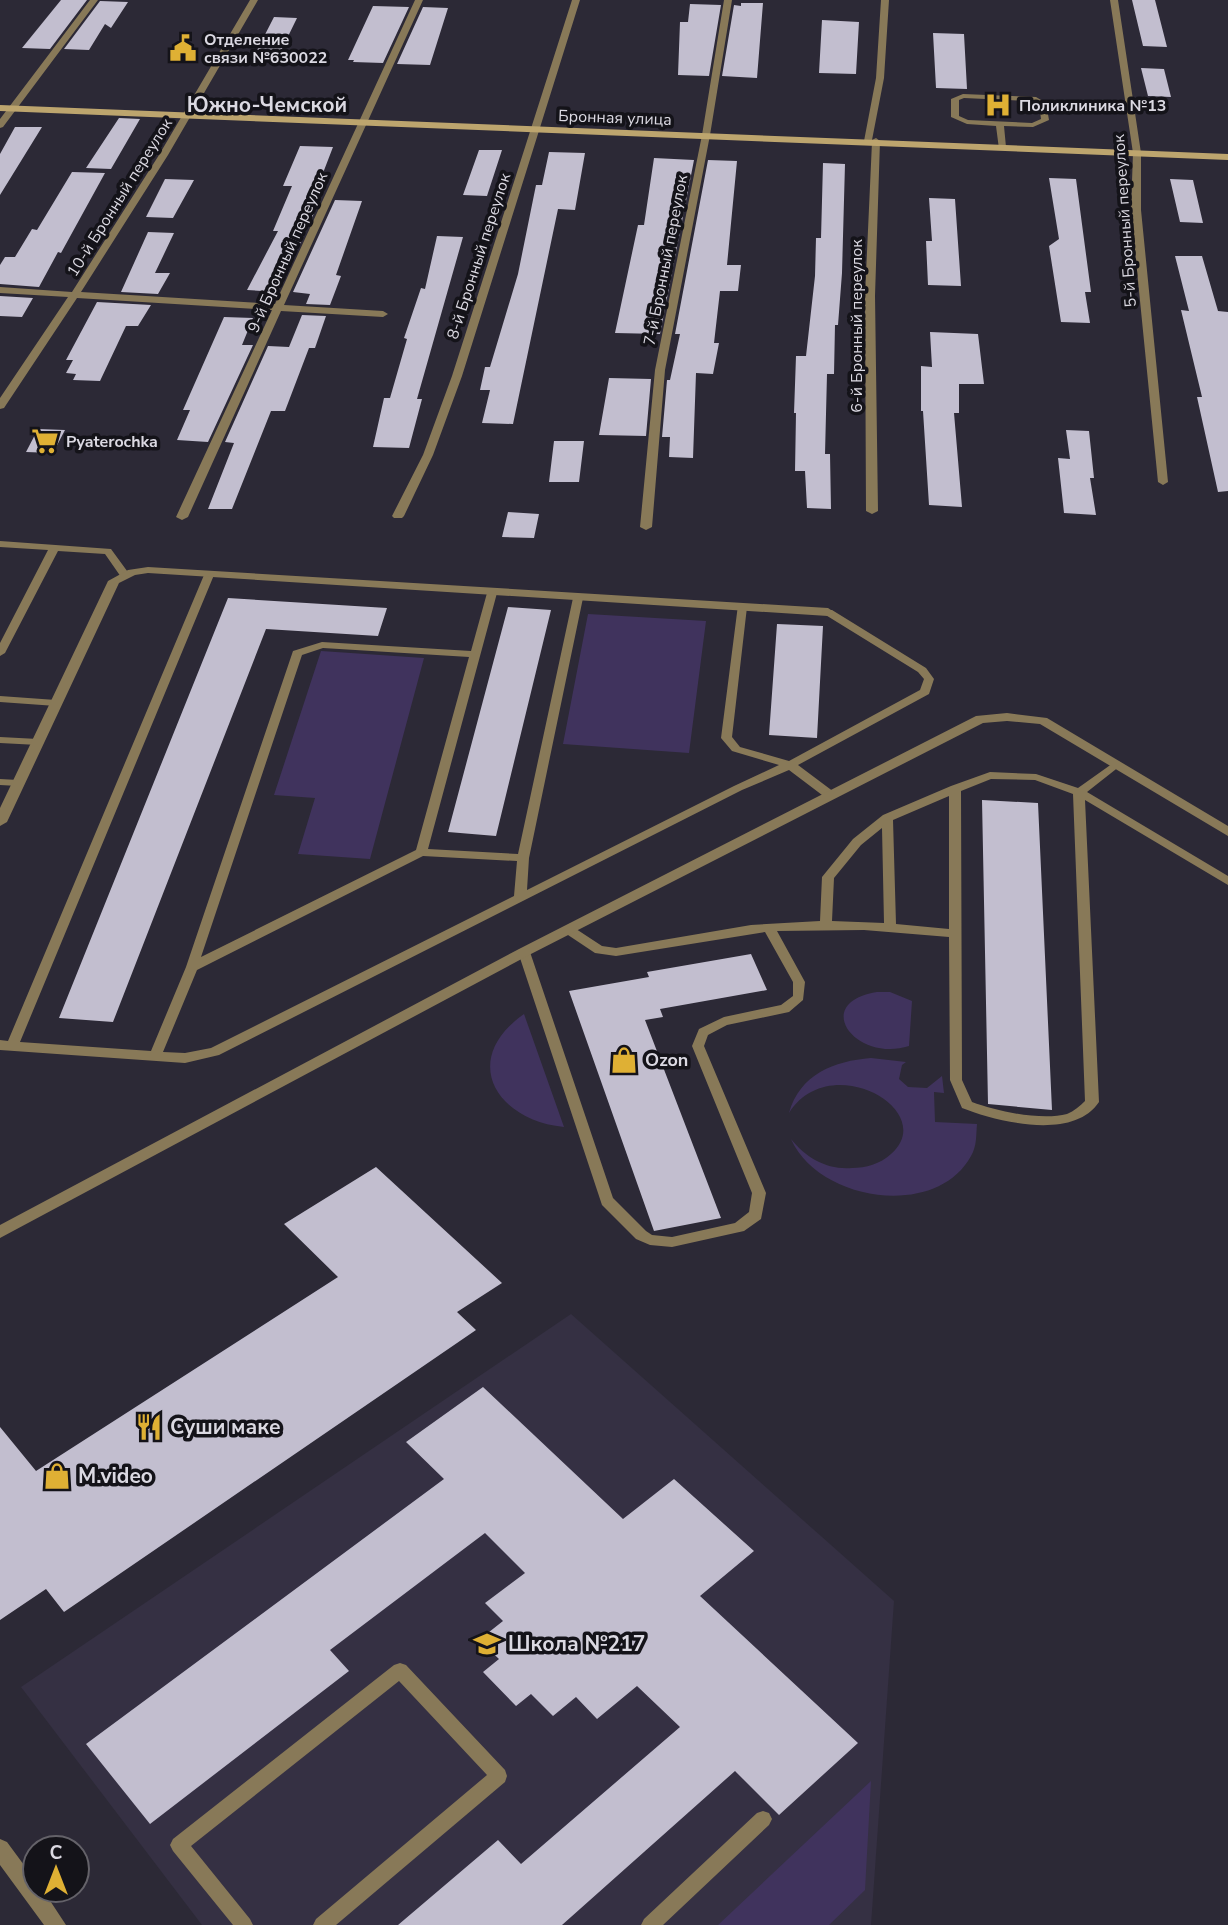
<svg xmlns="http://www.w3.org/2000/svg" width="1228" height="1925" font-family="'Nunito Sans',sans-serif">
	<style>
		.built { fill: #353043 }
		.green { fill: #40335d }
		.building { fill: #c2becf }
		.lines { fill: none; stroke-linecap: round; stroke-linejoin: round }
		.lane { fill: #887958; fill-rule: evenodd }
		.street { fill: #887958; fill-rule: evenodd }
		.secondary { fill: #bda56e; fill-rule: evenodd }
		.labels { text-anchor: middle; stroke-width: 7; stroke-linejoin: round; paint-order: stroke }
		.far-poi-label { font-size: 16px; font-weight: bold; fill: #dbd9e2; stroke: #141319; text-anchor: start }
		.far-street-label { font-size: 16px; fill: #dbd9e2; stroke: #141319 }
		.poi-label { font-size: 18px; font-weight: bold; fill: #dbd9e2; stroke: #141319; text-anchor: start }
		.far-district-label { font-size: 21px; font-weight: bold; fill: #dbd9e2; stroke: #141319 }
		.near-poi-label { font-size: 21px; font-weight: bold; fill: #dbd9e2; stroke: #141319; text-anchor: start }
	</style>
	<rect width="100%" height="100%" fill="#2c2936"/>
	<path class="built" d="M571 1314 894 1601 871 1925H202L21 1687Z"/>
	<path class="green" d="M588 614 706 621 689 753 563 744Z
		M321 651 424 658 370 859 298 854 315 798 274 795Z
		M877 992H890L912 1001 909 1046C856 1063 810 1003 877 992Z
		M524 1014 564 1127C496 1120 459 1060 524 1014Z
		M871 1058 906 1062 902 1065 899 1079 908 1087 927 1088 942 1076 944 1093 934 1092 935 1122 977 1124C976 1135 977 1146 971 1156 936 1220 818 1201 791 1139 806 1158 827 1170 852 1168 866 1168 880 1164 891 1154 940 1111 830 1048 789 1113 800 1074 834 1061 871 1058Z
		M871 1781 865 1890 829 1925H718Z"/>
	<path class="building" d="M61 0H87L50 49 22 48Z
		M1132 0H1155L1167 47 1143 46Z
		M100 1 128 2 111 28 105 24 89 50 64 49Z
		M741 3H763L757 78 722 76 734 5 741 6Z
		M690 4 721 5 709 76 678 75 680 22H688Z
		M373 6 409 7 383 63 353 62 354 60H348Z
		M423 7 448 8 430 65 397 64Z
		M274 17 297 18 277 59 253 58Z
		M822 20 859 22 856 74 819 73Z
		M933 33 964 34 967 89 936 88Z
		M1141 68 1164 69 1171 97 1148 96Z
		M119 118 140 119 111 169 86 168Z
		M15 127H42L0 195V154Z
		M300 146 333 147 313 199 320 200 278 292 247 290 278 231H273L292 186H283Z
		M479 150H502L487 196 463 195Z
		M549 152 585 153 575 210 558 209 513 424 482 423 490 390H480L485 367H490L518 274 536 185H542Z
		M654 158 694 160 660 334 615 333 638 225H644Z
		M708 160 737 161 727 265H741L738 291H720L714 343H719L713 374 696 373 693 458 669 457 670 437H662L667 380H670L680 334H675Z
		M823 163 845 164 842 273 838 325H835L834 374H827L825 454H830L831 509 807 508 805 471H795L796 413H794L796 356H806L815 276 816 238H821Z
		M72 172 105 173 61 253 58 252 39 287 0 284V265L5 257H15L32 229 37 230Z
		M1049 178 1076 179 1091 292H1085L1090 323 1061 322 1049 246 1059 239Z
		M165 179 194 180 173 218 146 217Z
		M1170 179 1193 180 1203 223 1180 222Z
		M929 198 955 199 961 286 928 285 926 241H932Z
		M335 200 362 201 336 275 341 276 330 305 306 304 310 294 293 292Z
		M148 232 174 233 155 273H170L158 294 121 292Z
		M437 236 463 237 417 399H422L409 448 373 447 384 398H390L407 339 404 338 421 288 425 289Z
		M1175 256H1202L1218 311 1228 312V491L1218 492 1197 397H1202L1181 310 1189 311Z
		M0 296 33 298 22 317 0 316Z
		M97 302 151 305 138 326H126L100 381 73 380 76 374 66 373 73 360H66Z
		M302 315 326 316 315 348H309L285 411H271L232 509H208L234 443 225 442 268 346 289 347Z
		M224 317 253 318 242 345H253L208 442 177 440 190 410H183Z
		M930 332 978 334 984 384H959V413H954L962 507 929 505 923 411H921V366L932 367Z
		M609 378 651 379 646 436 599 435Z
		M38 429 65 430 53 453 26 452Z
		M1066 430 1089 431 1094 478H1090L1096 515 1064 513 1058 458 1070 459Z
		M554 441H584L579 482H549Z
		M508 512 539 514 534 538 502 537Z
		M228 598 387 608 378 636 266 629 113 1022 59 1018Z
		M508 607 551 610 496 836 448 832Z
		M777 624 823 626 817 738 769 735Z
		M982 800 1038 803 1052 1110 988 1104Z
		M751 954 767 990 660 1009 663 1017 645 1020 721 1218 654 1231 569 991 649 977 647 972Z
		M376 1167 502 1283 457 1312 476 1330 64 1612 46 1589 0 1620V1427L36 1471 338 1277 284 1224Z
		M483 1387 623 1519 674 1479 754 1551 700 1596 858 1743 779 1815 735 1771 562 1925H398L498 1840 521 1864 680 1727 637 1686 597 1719 576 1697 553 1716 531 1694 516 1706 483 1672 499 1659 479 1640 503 1621 485 1603 525 1573 485 1533 330 1650 349 1671 150 1824 86 1744 444 1479 406 1442Z"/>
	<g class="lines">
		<path class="lane" d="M963 94 1036 97 1046 103 1049 120 1033 127 1004 126 1006 147 999 149 996 126 967 124 951 117V99ZM964 98 1032 101 1039 104 1041 119 1032 123 968 120 959 116V100Z
			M0 541 111 549 130 575 125 578 121 577 105 554 58 551 5 653 0 656V643L48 550 0 547Z
			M209 572 214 575 20 1042 151 1051 186 967 293 651 322 642 471 651 487 593 488 591H496L497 593 428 849 518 854 573 598 578 595 582 596 583 598 529 858 527 890 734 786 779 765 732 751 721 738 738 605H746L747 607 732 737 740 747 789 761 920 690 924 679 918 672 824 614V610H832L926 668 934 679 929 694 798 765 834 792 836 795 834 798H826L789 770 742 790 219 1055 185 1063 0 1050V1040L8 1041 204 575ZM323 648 469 657 416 850 201 957 302 655ZM423 856 517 861 514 896 211 1048 185 1053 163 1052 197 970Z
			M0 696 56 700 61 703 56 706 0 702Z
			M0 737 38 739 43 742 38 745 0 743Z
			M1116 761 1120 762 1122 764 1120 766 1087 792 1228 876V885L1085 800 1099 1102C1073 1141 998 1122 962 1108L950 1080 949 937 864 930 777 931 805 982 803 1000 789 1012 727 1025 708 1035 704 1046 766 1193 761 1219 744 1231 672 1247 650 1245 636 1239 602 1205 518 952 520 949H528L530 952 613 1198 646 1231 652 1235 672 1237 735 1223 749 1212 752 1193 692 1046 699 1029 724 1017 781 1005 793 996V982L765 932 616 956 595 953 565 933 563 930 565 927H573L602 946 616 948 751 925 820 921 822 877 853 839 883 815 951 786 990 772 1036 774 1078 788ZM991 779 1035 780 1073 794 1085 1101C1080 1106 1074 1111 1067 1114 1041 1121 996 1111 972 1102L962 1080 961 791ZM949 796V929L896 924 893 820ZM882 828 884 923 832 921 834 878 861 845Z
			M0 779 18 780 24 783 18 786 0 785Z
			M400 1663 406 1665 505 1770 507 1776 505 1782 336 1925H313L316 1919 487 1775 399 1681 191 1846 250 1919 253 1925H233L173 1851 170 1845 173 1839 394 1665Z
			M763 1811 769 1813 772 1819 769 1825 663 1925H641L644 1919 757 1813Z"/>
		<path class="street" d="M90 0H98L3 127 0 128V119Z
			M250 0H258L168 155 81 292 275 304 415 0H423L284 305 383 311 388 314 383 317 281 311 188 517 182 520 176 517 272 310 77 298 4 408 0 409V398L68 297 0 293V287L72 292 159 155Z
			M572 0H580L462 376 433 455 404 516 402 518H394L392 516 423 455 452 376Z
			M724 0H732L710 135 665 370 652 527 646 530 640 527 655 370 702 135Z
			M881 0H889L884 78 872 140 876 138 880 141 875 296 878 511 872 514 866 511 865 296 872 142 868 144 864 141 876 78Z
			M1110 0H1118L1141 153V210L1168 482 1163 485 1158 482 1131 210 1133 153Z
			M148 567 828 608 834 612 828 616 148 573 135 575 119 583 7 822 0 826V808L108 581 128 570Z
			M1007 713 1047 718 1228 826V836L1040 724 1007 721 983 723 529 955 0 1238V1225L519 949 976 716Z
			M0 1839 7 1842 35 1880V1890H43L66 1925H44L0 1865Z"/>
		<path class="secondary" d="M0 105 1228 154V160L0 111Z"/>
	</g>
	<defs>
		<symbol id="civic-bare" viewBox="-9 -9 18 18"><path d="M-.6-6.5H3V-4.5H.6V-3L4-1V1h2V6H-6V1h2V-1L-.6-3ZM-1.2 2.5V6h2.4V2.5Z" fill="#dfb034" stroke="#141319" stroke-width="2.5" paint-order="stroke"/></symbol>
		<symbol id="hospital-bare" viewBox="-9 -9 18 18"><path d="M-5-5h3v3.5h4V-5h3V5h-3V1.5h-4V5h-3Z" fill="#dfb034" stroke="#141319" stroke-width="2.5" paint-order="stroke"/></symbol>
		<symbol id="supermarket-bare" viewBox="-9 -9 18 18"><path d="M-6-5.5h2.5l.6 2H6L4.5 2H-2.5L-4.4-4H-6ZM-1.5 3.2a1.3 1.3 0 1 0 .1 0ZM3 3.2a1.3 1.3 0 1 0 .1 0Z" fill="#dfb034" stroke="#141319" stroke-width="2.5" paint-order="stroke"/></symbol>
		<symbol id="shop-bare" viewBox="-9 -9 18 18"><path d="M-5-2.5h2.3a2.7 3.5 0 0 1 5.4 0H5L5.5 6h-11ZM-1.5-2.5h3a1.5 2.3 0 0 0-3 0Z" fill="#dfb034" stroke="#141319" stroke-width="2.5" paint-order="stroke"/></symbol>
		<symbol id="restaurant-bare" viewBox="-9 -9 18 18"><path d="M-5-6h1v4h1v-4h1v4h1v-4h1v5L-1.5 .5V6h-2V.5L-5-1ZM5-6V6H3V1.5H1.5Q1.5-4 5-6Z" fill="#dfb034" stroke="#141319" stroke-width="2.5" paint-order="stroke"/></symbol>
		<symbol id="school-bare" viewBox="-9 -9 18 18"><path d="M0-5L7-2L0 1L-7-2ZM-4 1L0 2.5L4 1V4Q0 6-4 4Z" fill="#dfb034" stroke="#141319" stroke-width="2.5" paint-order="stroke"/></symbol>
	</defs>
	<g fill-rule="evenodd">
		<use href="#civic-bare" x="164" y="29" width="38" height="38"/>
		<use href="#hospital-bare" x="979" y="86" width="38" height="38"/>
		<use href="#supermarket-bare" x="26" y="422" width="38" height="38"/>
		<use href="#shop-bare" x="605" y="1041" width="38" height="38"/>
		<use href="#restaurant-bare" x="130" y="1408" width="38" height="38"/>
		<use href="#shop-bare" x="38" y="1457" width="38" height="38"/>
		<use href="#school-bare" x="468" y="1625" width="38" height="38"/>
	</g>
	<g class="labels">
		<g class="far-poi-label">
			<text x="204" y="45">Отделение<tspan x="204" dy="18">связи №630022</tspan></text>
			<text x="1019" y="111">Поликлиника №13</text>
			<text x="66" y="447">Pyaterochka</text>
		</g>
		<g class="far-street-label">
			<text transform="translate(615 117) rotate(2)" y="6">Бронная улица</text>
			<text transform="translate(119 197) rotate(-58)" y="6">10-й Бронный переулок</text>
			<text transform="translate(1124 221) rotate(-94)" y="6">5-й Бронный переулок</text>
			<text transform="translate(287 252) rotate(-66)" y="6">9-й Бронный переулок</text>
			<text transform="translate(478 256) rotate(-72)" y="6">8-й Бронный переулок</text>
			<text transform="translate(665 260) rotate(-79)" y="6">7-й Бронный переулок</text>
			<text transform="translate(856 326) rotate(-90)" y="6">6-й Бронный переулок</text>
		</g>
		<g class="poi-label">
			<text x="645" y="1066">Ozon</text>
		</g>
		<g class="far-district-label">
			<text x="267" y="112">Южно-Чемской</text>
		</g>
		<g class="near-poi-label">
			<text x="170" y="1434">Суши маке</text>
			<text x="78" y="1483">M.video</text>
			<text x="508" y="1651">Школа №217</text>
		</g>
	</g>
	<g transform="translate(56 1869)"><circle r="33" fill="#141319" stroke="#646269" stroke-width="2"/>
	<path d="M0-5L12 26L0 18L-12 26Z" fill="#dfb034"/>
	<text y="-10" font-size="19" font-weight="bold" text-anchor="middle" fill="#dbd9e2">С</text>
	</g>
</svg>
